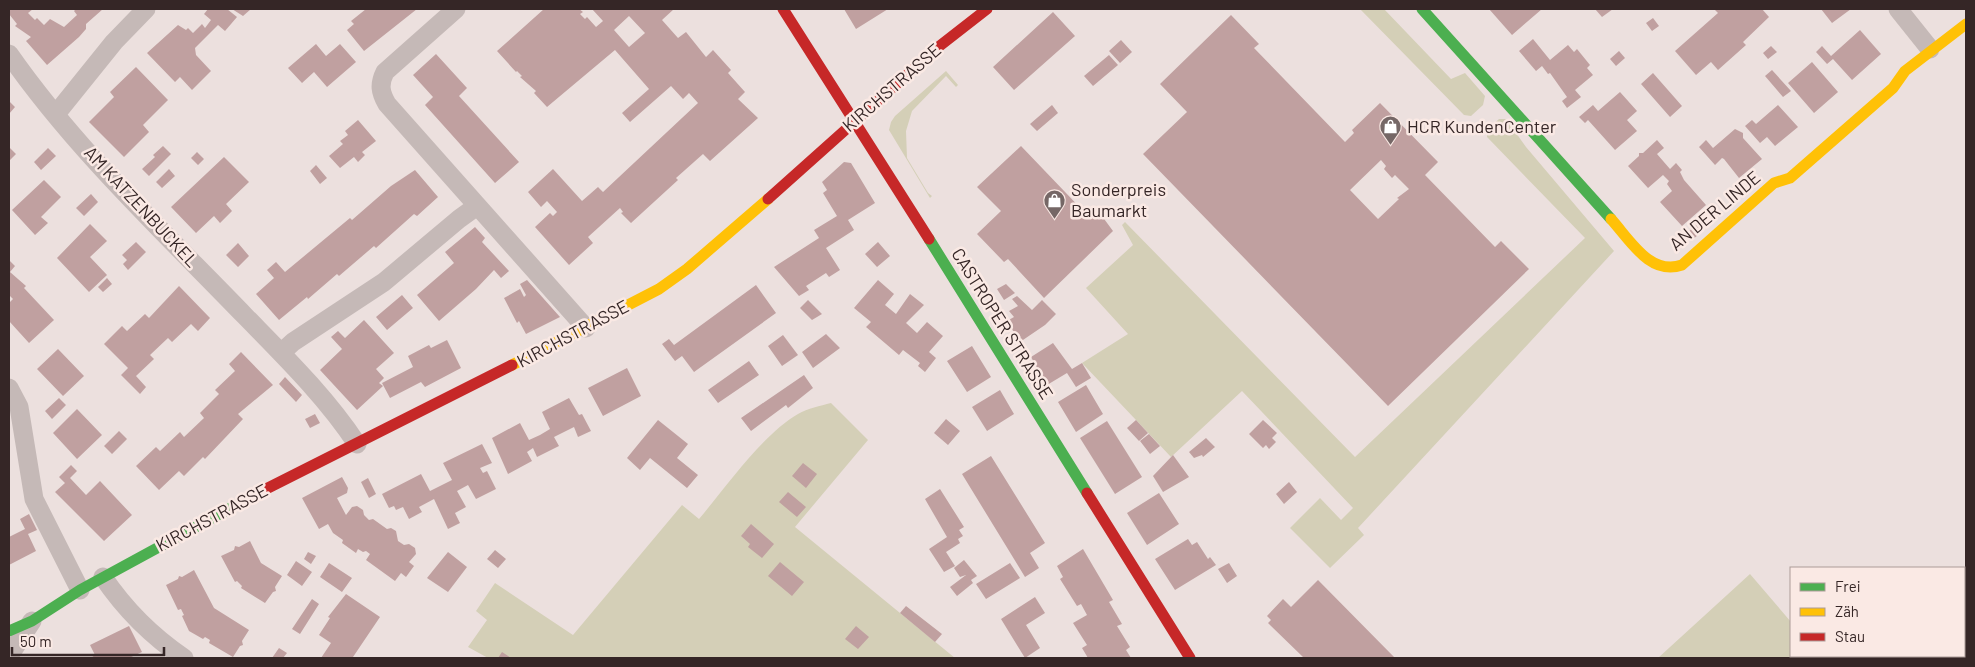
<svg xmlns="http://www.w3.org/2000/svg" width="1975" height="667" font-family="Barlow,sans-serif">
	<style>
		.green { fill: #d4cfb7 }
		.building { fill: #c0a0a0; fill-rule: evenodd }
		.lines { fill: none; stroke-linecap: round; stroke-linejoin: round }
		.street { stroke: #c5b9b7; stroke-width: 19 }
		.fast { stroke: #4caf50; stroke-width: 11 }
		.slow { stroke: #ffc107; stroke-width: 11 }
		.jam { stroke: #c62828; stroke-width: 11 }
		.labels { text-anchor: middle; stroke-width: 5; stroke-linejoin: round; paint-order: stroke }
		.street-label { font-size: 18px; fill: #352626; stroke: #fae9e4 }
		.poi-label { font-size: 18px; fill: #352626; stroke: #fae9e4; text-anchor: start }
	</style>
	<rect width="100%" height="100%" fill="#ece0de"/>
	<path class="green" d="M1360 9H1384L1451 79 1465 73 1485 96 1483 105 1471 116 1464 115Z
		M946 71 958 85 956 87 946 76 912 111 906 131 907 158 928 193 932 196 930 198 889 130 891 122 895 116Z
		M1499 119H1506L1526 147 1614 251 1358 528 1364 535 1330 568 1290 528 1320 498 1341 520 1353 508 1242 391 1171 457 1082 363 1128 334 1086 288 1133 245 1122 225 1125 222 1355 457 1585 238 1487 137V130Z
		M831 403 868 440 795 527 955 658H488L468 647 487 620 476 611 495 583 573 635 682 505 699 519C726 487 763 434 798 414 808 408 820 406 831 403Z
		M1750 574 1791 622V656H1826L1828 658H1658Z"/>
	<path class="building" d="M9 9H33L28 13 35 20 37 18 44 25 50 19 64 27 77 15 74 11 76 9H103L86 24V29L79 37 47 65 26 41 31 37 15 26 17 24 9 14Z
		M208 9H227L237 17 225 31 218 25 195 48 196 55 211 71 192 90 180 77 175 82 147 53 178 25 186 30 188 28 193 33 202 24 205 28 211 20 204 14Z
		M232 9H251L243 16Z
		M366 9H417L364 51 347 30 354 24 351 21Z
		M544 9H579L583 12 580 14 585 19 587 17 596 27 603 21 592 9H674L662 20 678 38 686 32 706 57 713 50 731 70 728 73 745 92 738 99 758 118 710 161 703 154 676 178 678 180 631 223 621 213 623 212 620 208 588 237 593 243 569 265 535 227 550 213 553 216 557 212 547 201 541 207 528 192 553 169 582 201 598 187 603 192 698 103 689 93 683 99 671 86 630 122 622 113 649 89 615 50 547 107 534 93 536 91 520 77 522 76 517 71 516 72 497 51ZM629 16 645 33 629 47 614 30Z
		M844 9H888L856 29Z
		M1489 9H1542L1512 35Z
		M1595 9H1613L1602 17Z
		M1714 9H1762L1769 17 1743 42 1746 45 1718 70 1711 62 1696 75 1675 51 1718 13Z
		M1821 9H1851L1832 23Z
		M1053 12 1075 36 1014 90 993 67Z
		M1231 15 1259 44 1254 48 1345 142 1354 133 1352 130 1380 103 1438 162 1425 175 1495 247 1501 241 1529 269 1388 406 1143 154 1187 112 1160 84ZM1381 160 1386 166 1384 169 1392 178 1395 175 1409 189 1397 198 1399 199 1378 219 1350 190Z
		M1653 18 1659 26 1652 31 1646 23Z
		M1860 30 1881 54 1852 80 1833 59 1827 64 1816 52 1822 46 1831 56Z
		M1533 39 1550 60 1568 45 1574 52 1577 49 1590 65 1587 68 1593 75 1575 90 1581 97 1567 108 1562 101 1567 97 1550 73 1548 74 1542 66 1536 71 1519 51Z
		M1121 40 1132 52 1120 63 1109 51Z
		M316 44 326 56 340 44 356 62 327 87 314 72 302 83 288 68Z
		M1771 46 1777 52 1768 59 1763 53Z
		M1619 51 1625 58 1616 66 1610 59Z
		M436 54 467 88 459 96 519 162 495 183 425 105 433 97 413 75Z
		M1109 55 1118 65 1093 86 1084 76Z
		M1812 62 1838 92 1814 113 1788 83Z
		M136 67 168 100 143 125 149 132 124 157 89 122 114 97 110 92Z
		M1772 70 1791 91 1783 97 1765 76Z
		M1653 73 1682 106 1670 117 1641 84Z
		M1620 92 1637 111 1627 120 1637 131 1615 150 1588 120 1585 123 1579 117 1593 105 1598 111Z
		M9 101 15 107 9 114Z
		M1052 105 1058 113 1037 131 1030 124Z
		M1778 105 1798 127 1775 146 1767 137 1760 143 1745 126 1752 120 1756 124Z
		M358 120 376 141 362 152 365 155 358 162 354 157 340 168 329 156 343 144 340 141 348 135 345 131Z
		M1735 129 1743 133V138L1762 159 1739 178 1724 159 1722 158 1715 165 1699 147 1706 140 1713 148Z
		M1657 140 1664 148 1657 154 1670 169 1676 163 1682 170 1680 172 1684 180 1706 205 1682 226 1660 202 1672 191 1667 184 1669 181 1663 175 1648 188 1628 166 1639 156V153H1643Z
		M163 146 171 154 149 176 142 169 155 157 153 155Z
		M1021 146 1088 216 1096 208 1113 231 1044 298 1008 259 1004 262 977 234 1001 211 977 187Z
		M9 147 16 154 9 161Z
		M48 148 56 156 41 170 34 162Z
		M197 152 204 159 198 165 191 158Z
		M224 157 249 182 226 204 232 211 220 223 214 216 196 233 171 207Z
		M844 162 851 163 875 203 848 220 854 230 826 248 840 270 829 277 826 273 806 286 809 290 799 296 774 267 819 238 814 230 837 216 823 193 827 190 822 182Z
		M316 165 327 178 320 184 310 171Z
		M169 169 175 176 162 188 156 182Z
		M415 170 438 197 417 216 414 214 376 248 374 246 339 276 337 274 308 299 307 297 279 320 256 294 274 278 267 270 276 262 285 272 350 218 352 220 391 186Z
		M44 180 61 197 41 217 48 223 35 235 12 210Z
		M91 194 98 202 84 216 76 208Z
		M90 224 107 241 90 257 107 275 89 292 57 258Z
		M1696 225 1702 232 1693 239 1687 233Z
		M475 227 485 238 482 242 509 271 501 278 494 270 476 289 439 321 417 295 454 263 445 252Z
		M136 242 146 252 128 270 123 264 127 260 122 255Z
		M878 242 890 256 877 267 865 254Z
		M238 243 249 256 238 267 226 255Z
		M9 260 15 266 10 272 26 286 24 288 54 320 29 343 9 321V303L13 299 9 295Z
		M107 278 112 284 103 292 98 287Z
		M527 280 560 317 526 334 519 321 517 323 504 298 520 289 524 297 526 295 520 284Z
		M878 280 894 294 885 305 896 314 910 294 924 305 906 323 917 333 927 322 943 336 929 352 936 358 925 372 918 366 920 363 903 350 899 355 866 327 871 322 854 308Z
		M1006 284 1015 293 1004 300 997 289Z
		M756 285 776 313 694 372 682 356 675 361 662 344 669 339 674 345Z
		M179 286 210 318 198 331 191 324 172 342 168 338 150 355 154 359 136 376 146 387 140 394 121 375 128 368 104 344 122 326 127 331 145 314 149 318Z
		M402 295 413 308 387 330 376 317Z
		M1017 296 1032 310 1042 300 1056 314 1045 325 1020 342 1007 321 1014 317 1009 311 1018 306 1012 299Z
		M808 300 822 314 812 320 800 308Z
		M364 320 394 353 376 369 384 378 379 383 383 386 357 410 320 370 342 349 331 337 338 331 345 338Z
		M826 334 840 348 813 368 802 352Z
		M783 335 798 355 782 366 768 346Z
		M447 340 461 368 425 387 421 382 390 398 382 383 413 367 408 356 429 345 431 348Z
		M1053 343 1072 369 1082 363 1091 378 1076 387 1067 373 1047 385 1031 357Z
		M972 346 991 377 967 392 947 361Z
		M58 349 84 376 63 396 37 369Z
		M241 352 273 385 238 414 243 419 205 459 203 457 184 476 179 471 159 490 136 466 156 447 160 451 180 432 184 437 204 418 200 413 219 394 215 390 235 371 229 364Z
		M749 361 759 375 718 403 708 390Z
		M627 368 641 396 603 416 588 388Z
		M804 375 813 388 788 408 786 405 751 431 741 418Z
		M285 377 302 395 296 402 279 384Z
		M1086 385 1103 414 1076 432 1058 402Z
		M1000 390 1014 414 987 431 972 407Z
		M59 398 66 405 52 419 45 411Z
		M569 398 579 415 582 414 591 431 578 437 574 427 554 437 559 446 537 457 533 448 527 452 532 461 508 474 492 438 520 423 529 440 540 435 550 429 542 412Z
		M77 409 102 435 77 459 53 433Z
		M315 414 320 423 310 428 305 419Z
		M946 419 960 431 948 445 934 433Z
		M658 420 688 444 677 458 698 475 687 488 650 458 640 470 627 458Z
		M1136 420 1148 433 1139 441 1127 428Z
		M1263 420 1277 433 1272 438 1276 442 1269 449 1266 445 1263 448 1249 434Z
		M1107 421 1142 477 1115 494 1080 438Z
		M119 431 127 439 112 454 104 446Z
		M1149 434 1160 446 1150 454 1140 441Z
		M1206 438 1215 447 1203 457 1202 455 1194 458 1189 452Z
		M482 444 492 463 480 468 483 473 487 471 496 489 476 499 468 485 457 491 466 507 455 513 460 523 448 529 434 499 419 507 422 512 409 519 403 507 396 510 394 506 389 508 382 494 421 474 430 491 452 480 443 463Z
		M1173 455 1189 477 1163 492 1153 476Z
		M991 456 1045 543 1030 553 1039 568 1025 577 962 474Z
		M803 463 817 474 806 488 792 476Z
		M71 465 77 471 70 478 86 495 100 481 132 515 104 541 55 492 65 483 59 477Z
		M342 477 348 488 347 493 337 498 346 515 352 507 357 506 363 510 364 515 369 520 373 519 387 529 391 528 396 531 398 541 404 545 409 544 415 548 416 554 409 562 414 566 406 577 401 573 395 581 366 560 370 554 366 551 363 552 358 549 356 553 342 543 343 540 333 533 328 524 319 529 302 498Z
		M368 478 376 494 369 498 361 482Z
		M1289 482 1297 492 1284 504 1276 494Z
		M940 489 964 527 959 530 963 536 958 539 960 543 946 552 955 566 944 572 929 549 947 537 925 499Z
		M788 492 806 507 797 517 779 502Z
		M1159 493 1179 524 1147 545 1127 513Z
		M29 514 37 530 28 534 36 551 9 565V537L25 529 20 519Z
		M751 524 774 544 762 558 748 547 750 544 741 536Z
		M1188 539 1192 545 1197 542 1208 559 1210 557 1216 565 1175 590 1155 559Z
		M250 541 261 563 282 576 275 587 276 591 273 592 265 603 241 588 242 586 237 581 235 582 221 556 234 550 235 546 239 547Z
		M1083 549 1113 600 1109 602 1122 624 1117 626 1130 647 1126 650 1131 658H1088L1082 648 1087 645 1073 623 1087 615 1081 604 1077 606 1060 579 1063 577 1057 566Z
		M495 550 506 559 498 568 487 559Z
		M308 552 316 556 311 564 304 559Z
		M448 552 467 567 448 592 427 578Z
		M964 560 977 576 971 580 973 583 957 596 950 587 966 575 960 577 954 568Z
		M296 561 312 572 302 586 287 575Z
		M780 562 804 582 792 596 768 576Z
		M329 563 352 578 342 592 320 577Z
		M1010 563 1020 578 986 599 976 584Z
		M1229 563 1237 576 1227 583 1218 569Z
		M194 570 214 608 249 630 242 641 243 645 240 646 233 657 209 643 210 640 205 637 203 639 189 631 182 616 184 615 181 609 178 610 166 585 178 579 179 576 182 577Z
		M1318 580 1395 658H1304L1268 623 1271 620 1267 616 1283 599 1291 607Z
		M346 594 380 617 353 657 321 658 331 643 319 635 330 618 328 617Z
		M1035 597 1045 613 1026 625 1040 648 1025 658 1001 619Z
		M312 599 319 604 300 634 292 629Z
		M906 606 942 634 935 642 900 613Z
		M129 626 142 652 129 658H91L95 655 90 645Z
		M856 626 869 637 858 649 845 639Z
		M279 648 287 653 283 658H272Z
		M502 652 511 658H498Z"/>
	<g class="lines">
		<path class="street" d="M456 9 385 72C379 84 380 92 387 104L586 328
			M1898 9 1930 49
			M9 54C76 150 164 232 245 316 284 356 326 397 357 444
			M56 114 114 42 146 9
			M281 353 293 342 384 282 459 219 477 206
			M9 388 19 407 34 499 80 590
			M103 577C124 608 153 637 184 658
			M9 656 32 621"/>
		<path class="fast" d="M1422 9 1611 219
			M929 239 1087 493
			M9 631 32 621 80 590 260 492"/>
		<path class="slow" d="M1611 219C1630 240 1650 276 1682 265L1774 183 1790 178 1893 88 1905 71 1966 24
			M512 365 659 289 687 269 768 199"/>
		<path class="jam" d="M783 9 929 239
			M768 199 937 48 987 9
			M260 492 512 365
			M1087 493 1190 658"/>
	</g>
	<defs>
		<symbol id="shop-pin" viewBox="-11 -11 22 30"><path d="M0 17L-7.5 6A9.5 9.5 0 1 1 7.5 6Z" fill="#756766" stroke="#fae9e4"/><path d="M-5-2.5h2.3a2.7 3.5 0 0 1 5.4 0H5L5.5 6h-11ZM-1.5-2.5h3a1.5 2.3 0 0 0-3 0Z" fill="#fff"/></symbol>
	</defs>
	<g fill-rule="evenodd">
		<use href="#shop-pin" x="1378" y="114" width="25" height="34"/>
		<use href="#shop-pin" x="1042" y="188" width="25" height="34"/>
	</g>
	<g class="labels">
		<g class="street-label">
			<text transform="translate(892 88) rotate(-41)" y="6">KIRCHSTRASSE</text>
			<text transform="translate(141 207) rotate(47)" y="6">AM KATZENBUCKEL</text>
			<text transform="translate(1715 211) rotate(-40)" y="6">AN DER LINDE</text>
			<text transform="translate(1002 324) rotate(58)" y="6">CASTROPER STRASSE</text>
			<text transform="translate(573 334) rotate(-28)" y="6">KIRCHSTRASSE</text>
			<text transform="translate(212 518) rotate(-28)" y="6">KIRCHSTRASSE</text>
		</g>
		<g class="poi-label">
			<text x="1407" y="133">HCR KundenCenter</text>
			<text x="1071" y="196">Sonderpreis<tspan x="1071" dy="21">Baumarkt</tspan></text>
		</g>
	</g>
	<rect width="1975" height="667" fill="none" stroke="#352626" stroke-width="20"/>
	<rect x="1790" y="567" width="175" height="90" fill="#fae9e4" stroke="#ab9b98"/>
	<rect x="1800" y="583" width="25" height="8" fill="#4caf50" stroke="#ab9b98"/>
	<text x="1835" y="592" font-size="15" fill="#352626">Frei</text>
	<rect x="1800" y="608" width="25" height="8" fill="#ffc107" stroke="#ab9b98"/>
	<text x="1835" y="617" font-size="15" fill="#352626">Zäh</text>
	<rect x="1800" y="633" width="25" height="8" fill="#c62828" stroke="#ab9b98"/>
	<text x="1835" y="642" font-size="15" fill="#352626">Stau</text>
	<path d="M12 647v8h152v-8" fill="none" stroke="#352626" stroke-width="2.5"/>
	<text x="20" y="647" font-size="15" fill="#352626" stroke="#fae9e4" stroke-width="4" paint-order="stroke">50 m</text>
</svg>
